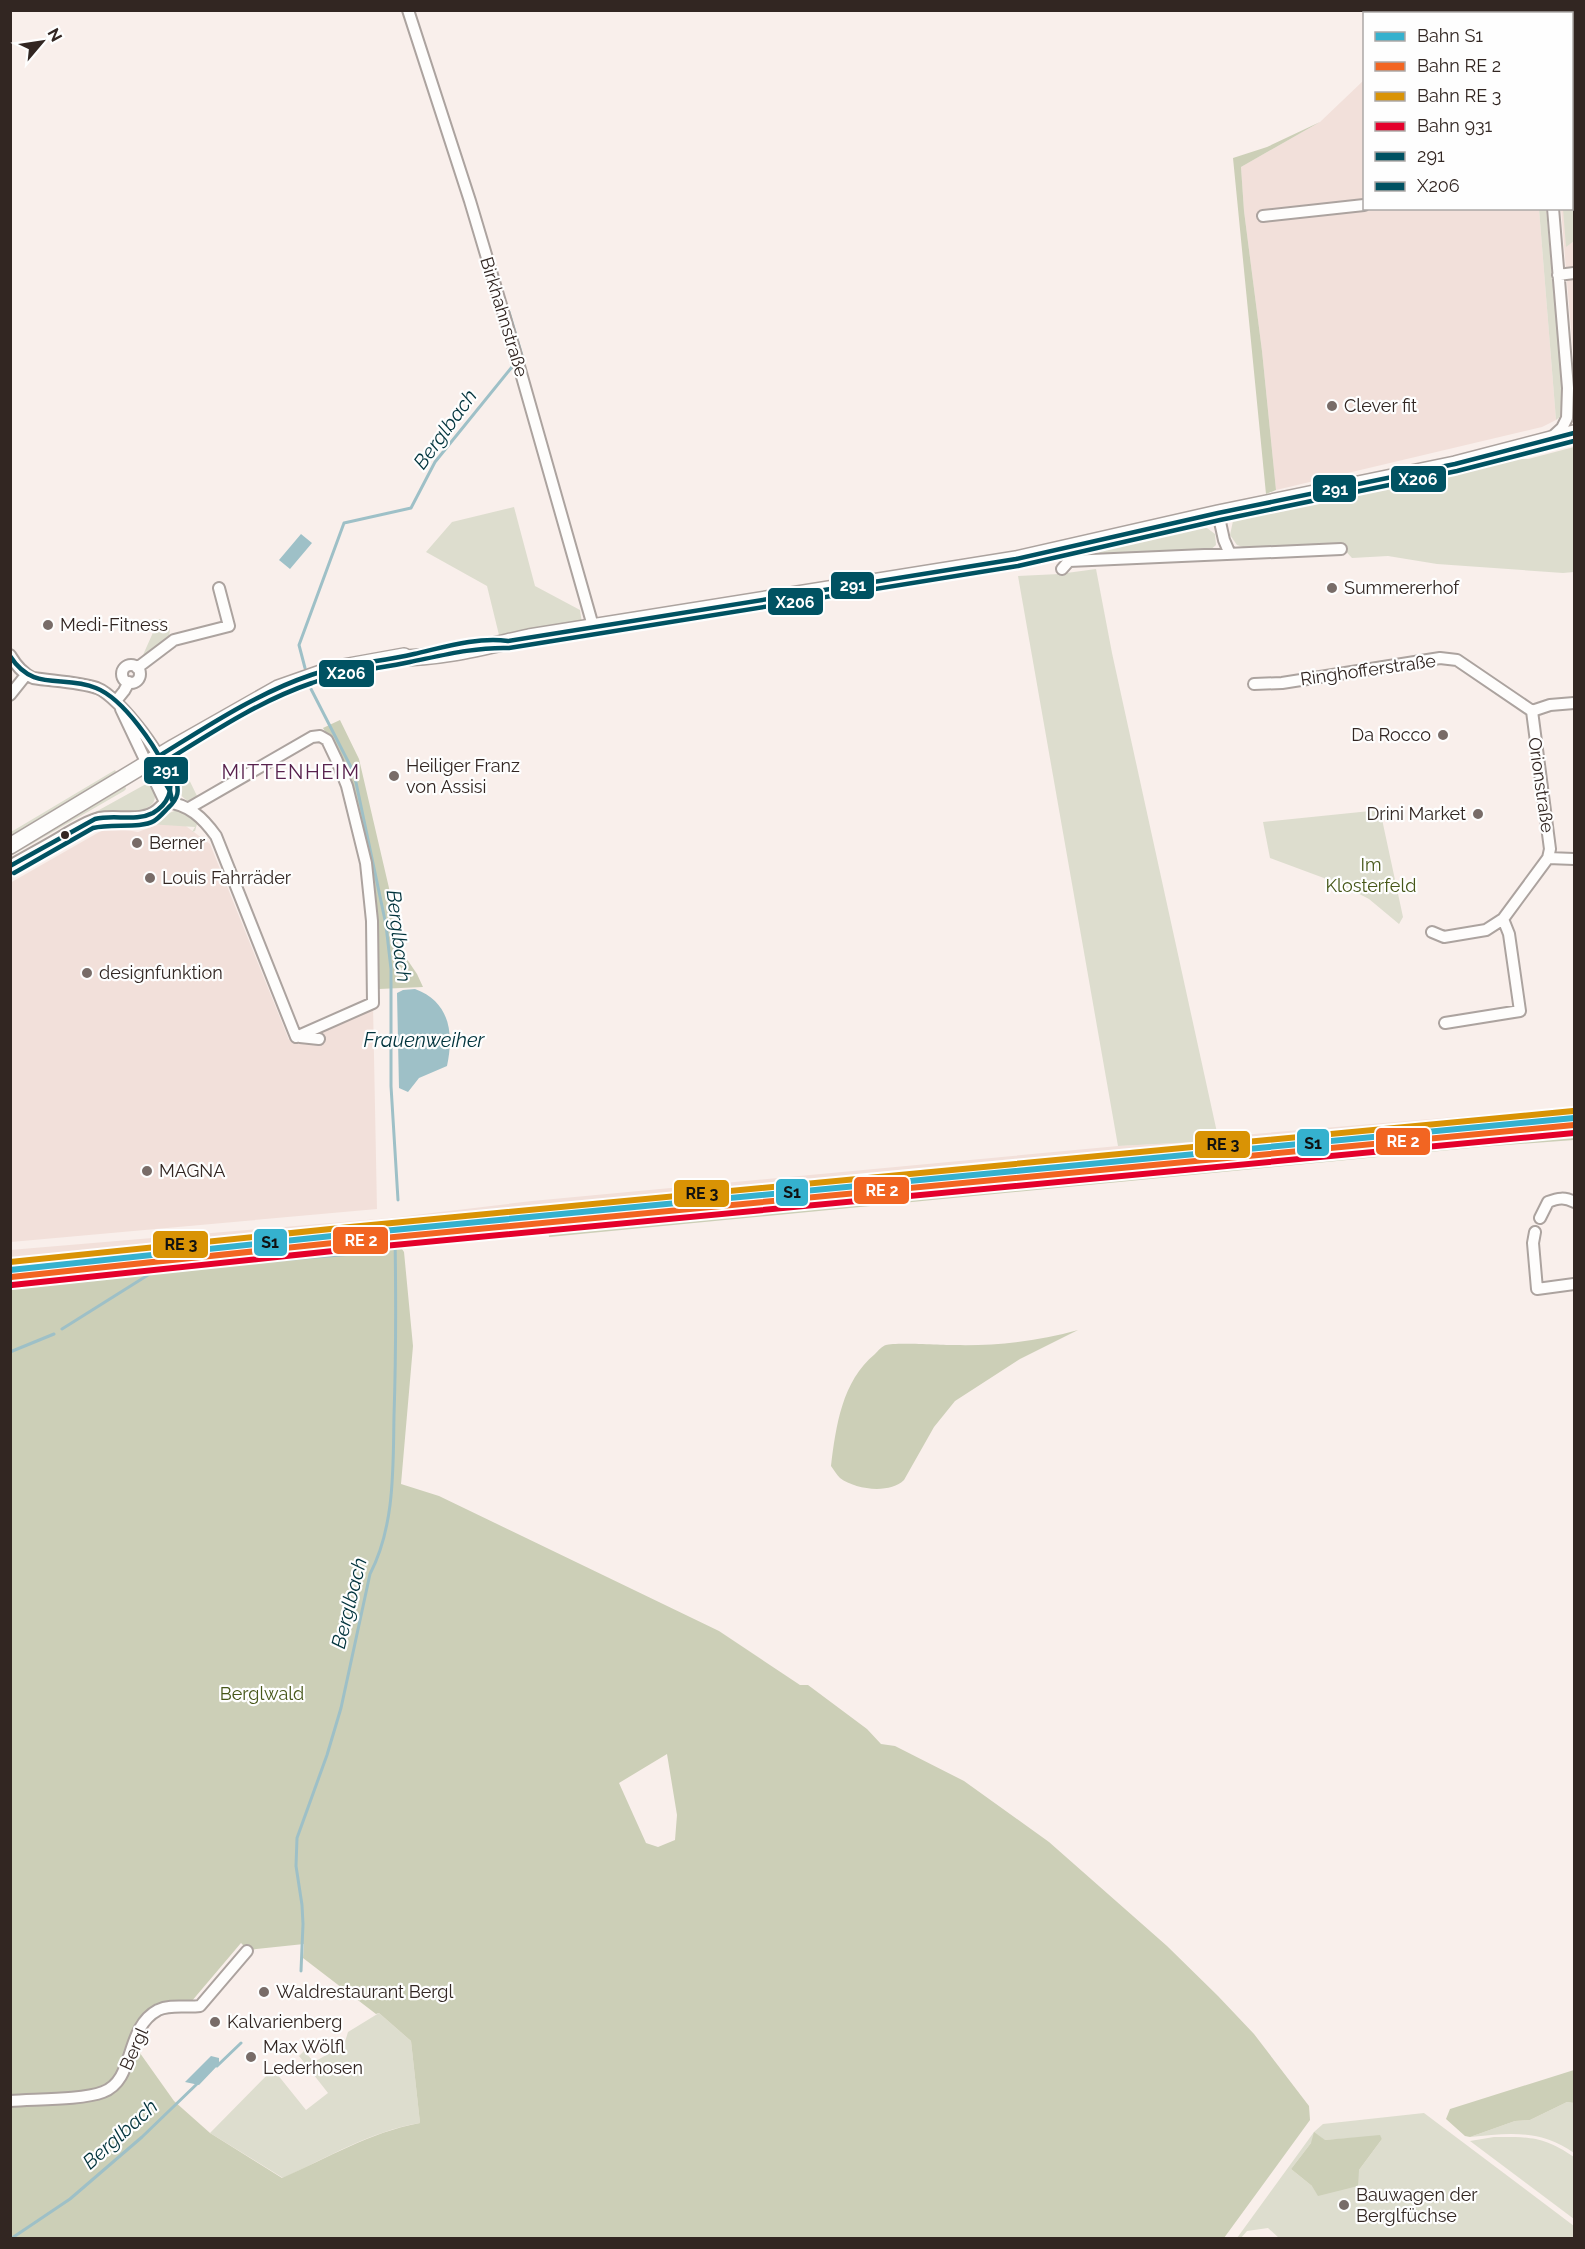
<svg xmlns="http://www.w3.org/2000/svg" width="1585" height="2249" font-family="Raleway,sans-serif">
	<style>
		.built { fill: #f2e0da }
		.green { fill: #ddddce; fill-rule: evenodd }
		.forest { fill: #cccfb7; fill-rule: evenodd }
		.water { fill: #9ec0c7 }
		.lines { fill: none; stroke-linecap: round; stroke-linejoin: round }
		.stream { stroke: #9ec0c7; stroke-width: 3 }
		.minor-casing { stroke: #aca39f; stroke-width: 14 }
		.secondary-casing { stroke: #aca39f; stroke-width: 18 }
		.minor { stroke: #fefdfc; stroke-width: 10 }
		.secondary { stroke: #fefdfc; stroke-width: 15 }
		.bus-1-casing { stroke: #fefefe; stroke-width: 9 }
		.bus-2-casing { stroke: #fefefe; stroke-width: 9 }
		.bus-1 { stroke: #005262; stroke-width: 4.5 }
		.bus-2 { stroke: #005262; stroke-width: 4.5 }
		.rail-1-casing { stroke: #fefefe; stroke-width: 10 }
		.rail-2-casing { stroke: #fefefe; stroke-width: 10 }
		.rail-3-casing { stroke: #fefefe; stroke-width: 10 }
		.rail-4-casing { stroke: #fefefe; stroke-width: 10 }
		.rail-1 { stroke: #35b1ce; stroke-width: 6 }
		.rail-2 { stroke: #f26522; stroke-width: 6 }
		.rail-3 { stroke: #d99305; stroke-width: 6 }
		.rail-4 { stroke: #e4002b; stroke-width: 6 }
		.poi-dot { fill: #786c68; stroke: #fefefe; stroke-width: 2 }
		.bus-dot { fill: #322622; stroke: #fefefe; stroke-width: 2 }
		.labels { text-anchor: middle; stroke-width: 4.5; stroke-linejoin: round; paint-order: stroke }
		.street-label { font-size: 18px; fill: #322622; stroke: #fefefe }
		.poi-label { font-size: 18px; fill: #322622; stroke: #fefefe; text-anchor: start }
		.park-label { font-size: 18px; fill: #465618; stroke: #fefefe }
		.water-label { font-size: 20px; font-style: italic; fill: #00333c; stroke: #fefefe }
		.neighbourhood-label { font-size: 20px; letter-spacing: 1.5px; fill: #58214d; stroke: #fefefe }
		.line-badge { stroke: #fefefe; stroke-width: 2 }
		.badge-label { font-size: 16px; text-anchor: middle; font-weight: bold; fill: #fff }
		.pale-badge-label { font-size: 16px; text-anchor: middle; font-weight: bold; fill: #111 }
	</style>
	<rect width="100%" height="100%" fill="#f9efeb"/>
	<path class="built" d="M1545 11H1574V366L1561 209 1572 208V14L1545 13Z
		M1364 80V208L1539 209 1556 420 1542 427 1276 490 1262 351 1244 211 1241 167 1320 122Z
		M175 818 210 844 289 1040 373 1005 377 1209 11 1242 10 883 108 827 138 832Z
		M1574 1107V1124L391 1235 11 1274 10 1250 390 1218 532 1201 1118 1146 1215 1141 1218 1137Z"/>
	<path class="green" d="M1572 75 1574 76V241L1566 247 1563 209 1572 208Z
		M1539 209H1546L1564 405 1561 406 1560 417 1556 420Z
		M1574 447V572L1563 573 1437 564 1388 556 1352 558 1339 544 1249 549 1237 545 1230 535 1233 521 1244 513 1306 499 1369 493 1517 459H1528Z
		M514 507 535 586 580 610 582 623 499 635 487 586 426 552 452 522Z
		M1203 525 1215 534 1216 545 1209 551 1081 557V551L1185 527Z
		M1096 569 1112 653 1218 1137 1215 1141 1118 1146 1018 576 1059 574Z
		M159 619H162L170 628 169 639 139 664Z
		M180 766 183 767 197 796V799L190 802C177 795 176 787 172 773Z
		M115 770 117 773 68 801 11 840V832Z
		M146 784 154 789C162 818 120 809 105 811 100 812 95 814 90 815Z
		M125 785 126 789 124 791 11 856 10 851Z
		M179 810 191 817 197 824 195 831 192 832 195 827 148 824C159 821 168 811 179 810Z
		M1380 810 1403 917 1399 924 1369 899 1340 884 1270 858 1263 822Z
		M379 2013 411 2041 420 2123C369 2132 329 2157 283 2178L210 2133 273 2069 306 2110 328 2093 299 2056 304 2051 314 2062 344 2045 348 2032Z
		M1567 2102 1574 2103V2153C1540 2129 1509 2133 1470 2137L1515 2121 1530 2120Z
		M1424 2113 1574 2226V2238H1279L1268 2228 1247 2231 1241 2238H1237L1314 2132 1323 2124ZM1380 2136 1382 2139 1359 2170 1312 2186 1291 2169 1311 2143 1325 2140Z
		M1494 2137C1530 2137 1543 2136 1574 2157V2219L1470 2141Z"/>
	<path class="forest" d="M1320 122 1241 167 1244 211 1262 351 1276 490 1266 494 1233 158 1267 147Z
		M340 720 359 759 389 888 398 946 417 974 423 987 379 989 377 941 339 754 323 728Z
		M1574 1124V1140L1481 1147 549 1237 547 1221Z
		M396 1245 400 1246 404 1252 413 1346 401 1484 439 1496 719 1631 800 1685H808L867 1729 881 1744 895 1746 964 1781 1049 1842 1167 1946 1218 1996 1254 2034 1309 2106 1310 2120 1224 2238H11V1281ZM667 1754 677 1815 675 1840 658 1847 646 1843 619 1783ZM241 1943 248 1950 304 1944 303 1958 376 2014 379 2013 411 2041 420 2123C368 2133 330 2157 282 2178L210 2133 174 2101 130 2039 170 2003 191 2002Z
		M1078 1330 1020 1359 955 1401 934 1427 904 1480C890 1494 856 1490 840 1478 837 1475 834 1470 831 1466 836 1426 842 1381 875 1354 878 1351 882 1346 886 1345 894 1342 943 1345 955 1345 996 1346 1039 1341 1078 1330Z
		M1574 2070V2103L1567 2102 1530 2120 1515 2121 1470 2137 1465 2136 1446 2119 1450 2109Z
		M1314 2132 1325 2140 1380 2135 1382 2139 1359 2170 1358 2186 1318 2196 1312 2186 1291 2169 1311 2143Z"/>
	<path class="water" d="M301 534 312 543 290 569 279 560Z
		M415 989C450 1002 454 1033 447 1066L419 1078 408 1092 399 1088 397 993 403 990Z
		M211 2056 219 2058V2064L199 2085 185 2082Z"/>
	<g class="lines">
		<path class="stream" d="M509 312 523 359
			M305 668 299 645 344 523 411 508 435 462 512 367
			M311 689 354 773 386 925 391 969V1086L398 1200
			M62 1329 156 1270 365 1253 396 1247
			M10 1352 54 1334
			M301 1971 303 1924 302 1905 296 1866 297 1838 327 1755 341 1708 370 1574C395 1526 393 1468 394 1416 396 1356 396 1296 395 1236
			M217 2066 241 2043
			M12 2238 70 2199 142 2137 199 2082"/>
		<defs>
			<path id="minor" d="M408 10 470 201 515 352 593 626
				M1572 37 1574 35
				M1263 216 1364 205
				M1558 275 1574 273
				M1550 439 1562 428 1567 418 1568 388 1553 208
				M1218 513 1224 540 1230 554
				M1062 569 1069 561 1341 549
				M10 655C16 665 22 673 33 678 52 681 79 682 97 688 119 696 171 764 171 788 171 797 163 805 157 810 141 823 117 814 99 818 87 821 77 828 66 834 48 845 29 855 10 866
				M122 674a9 9 0 1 1 18 0a9 9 0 1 1-18 0Z
				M137 668 174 640 229 626 219 588
				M1254 684 1282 683 1440 658 1457 660 1532 711
				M10 695 26 675
				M116 701 124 691 129 682
				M121 709 165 802
				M1532 711 1550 705 1574 703
				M165 802C189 804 203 818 216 836L296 1037
				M189 808 312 737 320 736 327 740 337 761 347 786 366 863 372 921 373 1003 296 1037
				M1548 858 1574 859
				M1432 932 1444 937 1486 930 1503 919 1548 858 1550 849 1532 711
				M1445 1023 1520 1011 1509 934 1503 919
				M300 1037 319 1039
				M1540 1218 1548 1202C1558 1198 1565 1197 1574 1202
				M1535 1232 1533 1243 1537 1289 1574 1284
				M10 2101C35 2099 82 2100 103 2092 136 2080 124 2028 158 2010 171 2004 186 2008 200 2006L247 1951"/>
			<path id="secondary" d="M396 658C444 658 483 647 529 637L1016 559 1218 513 1455 464 1574 433
				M10 846 174 747 278 688 332 669 404 656"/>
		</defs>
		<use href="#minor" class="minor-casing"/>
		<use href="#secondary" class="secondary-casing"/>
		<use href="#minor" class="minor"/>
		<use href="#secondary" class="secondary"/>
		<defs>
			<path id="bus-1" d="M10 656C34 693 62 674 96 688 124 699 157 748 168 774 174 790 168 804 153 813 135 822 114 814 95 819L10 866
				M146 764C199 732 252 695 311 675 344 664 379 662 414 654 445 647 476 637 508 641L1016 559 1218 513 1455 464 1574 433"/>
			<path id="bus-2" d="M172 800 170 791 156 767C207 736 256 702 312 683 344 671 378 669 410 662 444 655 475 647 509 648L1018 566 1220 520 1457 471 1574 441
				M14 873 93 828C111 823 140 829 154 821 159 818 164 812 168 808 179 798 179 791 176 778"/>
		</defs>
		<use href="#bus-1" class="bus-1-casing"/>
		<use href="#bus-2" class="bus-2-casing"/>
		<use href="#bus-1" class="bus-1"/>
		<use href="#bus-2" class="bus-2"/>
		<defs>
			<path id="rail-1" d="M10 1270 351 1234 1574 1118"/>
			<path id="rail-2" d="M11 1277 352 1241 1574 1125"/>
			<path id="rail-3" d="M10 1262 350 1227 1573 1111"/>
			<path id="rail-4" d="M12 1285 352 1249 1574 1133"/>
		</defs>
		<use href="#rail-1" class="rail-1-casing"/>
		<use href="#rail-2" class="rail-2-casing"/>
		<use href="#rail-3" class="rail-3-casing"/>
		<use href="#rail-4" class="rail-4-casing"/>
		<use href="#rail-1" class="rail-1"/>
		<use href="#rail-2" class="rail-2"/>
		<use href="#rail-3" class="rail-3"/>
		<use href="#rail-4" class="rail-4"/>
	</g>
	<g class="poi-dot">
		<circle cx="1332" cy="406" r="6"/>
		<circle cx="1332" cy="588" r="6"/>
		<circle cx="48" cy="625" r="6"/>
		<circle cx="1443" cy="735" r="6"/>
		<circle cx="394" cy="776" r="6"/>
		<circle cx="1478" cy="814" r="6"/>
		<circle cx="137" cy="843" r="6"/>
		<circle cx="150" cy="878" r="6"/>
		<circle cx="87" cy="973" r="6"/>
		<circle cx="147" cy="1171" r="6"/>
		<circle cx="264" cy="1992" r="6"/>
		<circle cx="215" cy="2022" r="6"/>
		<circle cx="251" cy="2057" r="6"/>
		<circle cx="1344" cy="2205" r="6"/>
	</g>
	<circle class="bus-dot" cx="65" cy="835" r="5"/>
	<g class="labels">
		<g class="street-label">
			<text transform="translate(504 317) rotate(73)" y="6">Birkhahnstraße</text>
			<text transform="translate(1368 670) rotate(-8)" y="6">Ringhofferstraße</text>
			<text transform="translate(1541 785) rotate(82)" y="6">Orionstraße</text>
			<text transform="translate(134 2049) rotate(-66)" y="6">Bergl</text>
		</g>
		<g class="poi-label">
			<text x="1344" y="412">Clever fit</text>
			<text x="1344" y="594">Summererhof</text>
			<text x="60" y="631">Medi-Fitness</text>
			<text x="1431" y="741" text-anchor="end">Da Rocco</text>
			<text x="406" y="772">Heiliger Franz<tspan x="406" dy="21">von Assisi</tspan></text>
			<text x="1466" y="820" text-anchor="end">Drini Market</text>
			<text x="149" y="849">Berner</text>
			<text x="162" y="884">Louis Fahrräder</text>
			<text x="99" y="979">designfunktion</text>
			<text x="159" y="1177">MAGNA</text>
			<text x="276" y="1998">Waldrestaurant Bergl</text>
			<text x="227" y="2028">Kalvarienberg</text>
			<text x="263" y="2053">Max Wölfl<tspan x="263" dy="21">Lederhosen</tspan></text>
			<text x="1356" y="2201">Bauwagen der<tspan x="1356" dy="21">Berglfüchse</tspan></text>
		</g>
		<g class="park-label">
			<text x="1371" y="871">Im<tspan x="1371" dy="21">Klosterfeld</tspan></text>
			<text x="262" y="1700">Berglwald</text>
		</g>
		<g class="water-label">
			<text transform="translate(445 429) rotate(-54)" y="7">Berglbach</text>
			<text transform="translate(399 936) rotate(83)" y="7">Berglbach</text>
			<text x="424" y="1047">Frauenweiher</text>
			<text transform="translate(349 1603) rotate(-76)" y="7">Berglbach</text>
			<text transform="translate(120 2134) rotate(-42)" y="7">Berglbach</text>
		</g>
		<g class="neighbourhood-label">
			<text x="291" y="779">MITTENHEIM</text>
		</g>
	</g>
	<g class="line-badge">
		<rect x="1390" y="465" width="57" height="28" rx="6" fill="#005262"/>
		<rect x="1312" y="474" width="45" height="29" rx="6" fill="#005262"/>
		<rect x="830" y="571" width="45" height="29" rx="6" fill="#005262"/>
		<rect x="767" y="587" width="57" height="29" rx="6" fill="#005262"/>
		<rect x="318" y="659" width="57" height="29" rx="6" fill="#005262"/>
		<rect x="143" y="756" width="46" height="29" rx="6" fill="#005262"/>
		<rect x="1375" y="1127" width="56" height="29" rx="6" fill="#f26522"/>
		<rect x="1296" y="1128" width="34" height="29" rx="6" fill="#35b1ce"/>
		<rect x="1194" y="1130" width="57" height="29" rx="6" fill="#d99305"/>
		<rect x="853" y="1176" width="57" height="29" rx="6" fill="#f26522"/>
		<rect x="775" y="1178" width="34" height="29" rx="6" fill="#35b1ce"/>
		<rect x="673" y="1179" width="57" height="29" rx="6" fill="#d99305"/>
		<rect x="332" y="1226" width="57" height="29" rx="6" fill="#f26522"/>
		<rect x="253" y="1228" width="35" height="29" rx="6" fill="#35b1ce"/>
		<rect x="152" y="1230" width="57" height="29" rx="6" fill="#d99305"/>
	</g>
	<g class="badge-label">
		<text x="1418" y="485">X206</text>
		<text x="1335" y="495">291</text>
		<text x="853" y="591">291</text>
		<text x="795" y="608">X206</text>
		<text x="346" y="679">X206</text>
		<text x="166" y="776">291</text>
		<text x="1403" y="1147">RE 2</text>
		<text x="882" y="1196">RE 2</text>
		<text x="361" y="1246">RE 2</text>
	</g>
	<g class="pale-badge-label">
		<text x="1313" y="1149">S1</text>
		<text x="1223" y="1150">RE 3</text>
		<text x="792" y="1198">S1</text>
		<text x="702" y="1199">RE 3</text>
		<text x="270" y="1248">S1</text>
		<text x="181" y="1250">RE 3</text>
	</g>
	<rect width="1585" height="2249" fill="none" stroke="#322622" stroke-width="24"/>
	<rect x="1363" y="12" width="210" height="198" fill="#fefefe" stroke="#aca8a6" stroke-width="1.5"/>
	<rect x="1375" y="32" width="30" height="9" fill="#35b1ce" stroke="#aca8a6" stroke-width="1.5"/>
	<text x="1417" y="42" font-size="18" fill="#322622">Bahn S1</text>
	<rect x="1375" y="62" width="30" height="9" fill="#f26522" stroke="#aca8a6" stroke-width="1.5"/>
	<text x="1417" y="72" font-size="18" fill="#322622">Bahn RE 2</text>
	<rect x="1375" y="92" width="30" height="9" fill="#d99305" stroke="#aca8a6" stroke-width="1.5"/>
	<text x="1417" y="102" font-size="18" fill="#322622">Bahn RE 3</text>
	<rect x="1375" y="122" width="30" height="9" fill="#e4002b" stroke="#aca8a6" stroke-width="1.5"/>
	<text x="1417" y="132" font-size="18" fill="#322622">Bahn 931</text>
	<rect x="1375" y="152" width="30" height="9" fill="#005262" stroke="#aca8a6" stroke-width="1.5"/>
	<text x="1417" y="162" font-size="18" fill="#322622">291</text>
	<rect x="1375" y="182" width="30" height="9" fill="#005262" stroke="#aca8a6" stroke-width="1.5"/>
	<text x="1417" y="192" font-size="18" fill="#322622">X206</text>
	<g transform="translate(42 42) rotate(61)" stroke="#fefefe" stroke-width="4.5" paint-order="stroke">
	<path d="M0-4.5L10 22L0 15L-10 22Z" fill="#322622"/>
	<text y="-9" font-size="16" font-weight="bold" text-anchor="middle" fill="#322622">N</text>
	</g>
</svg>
